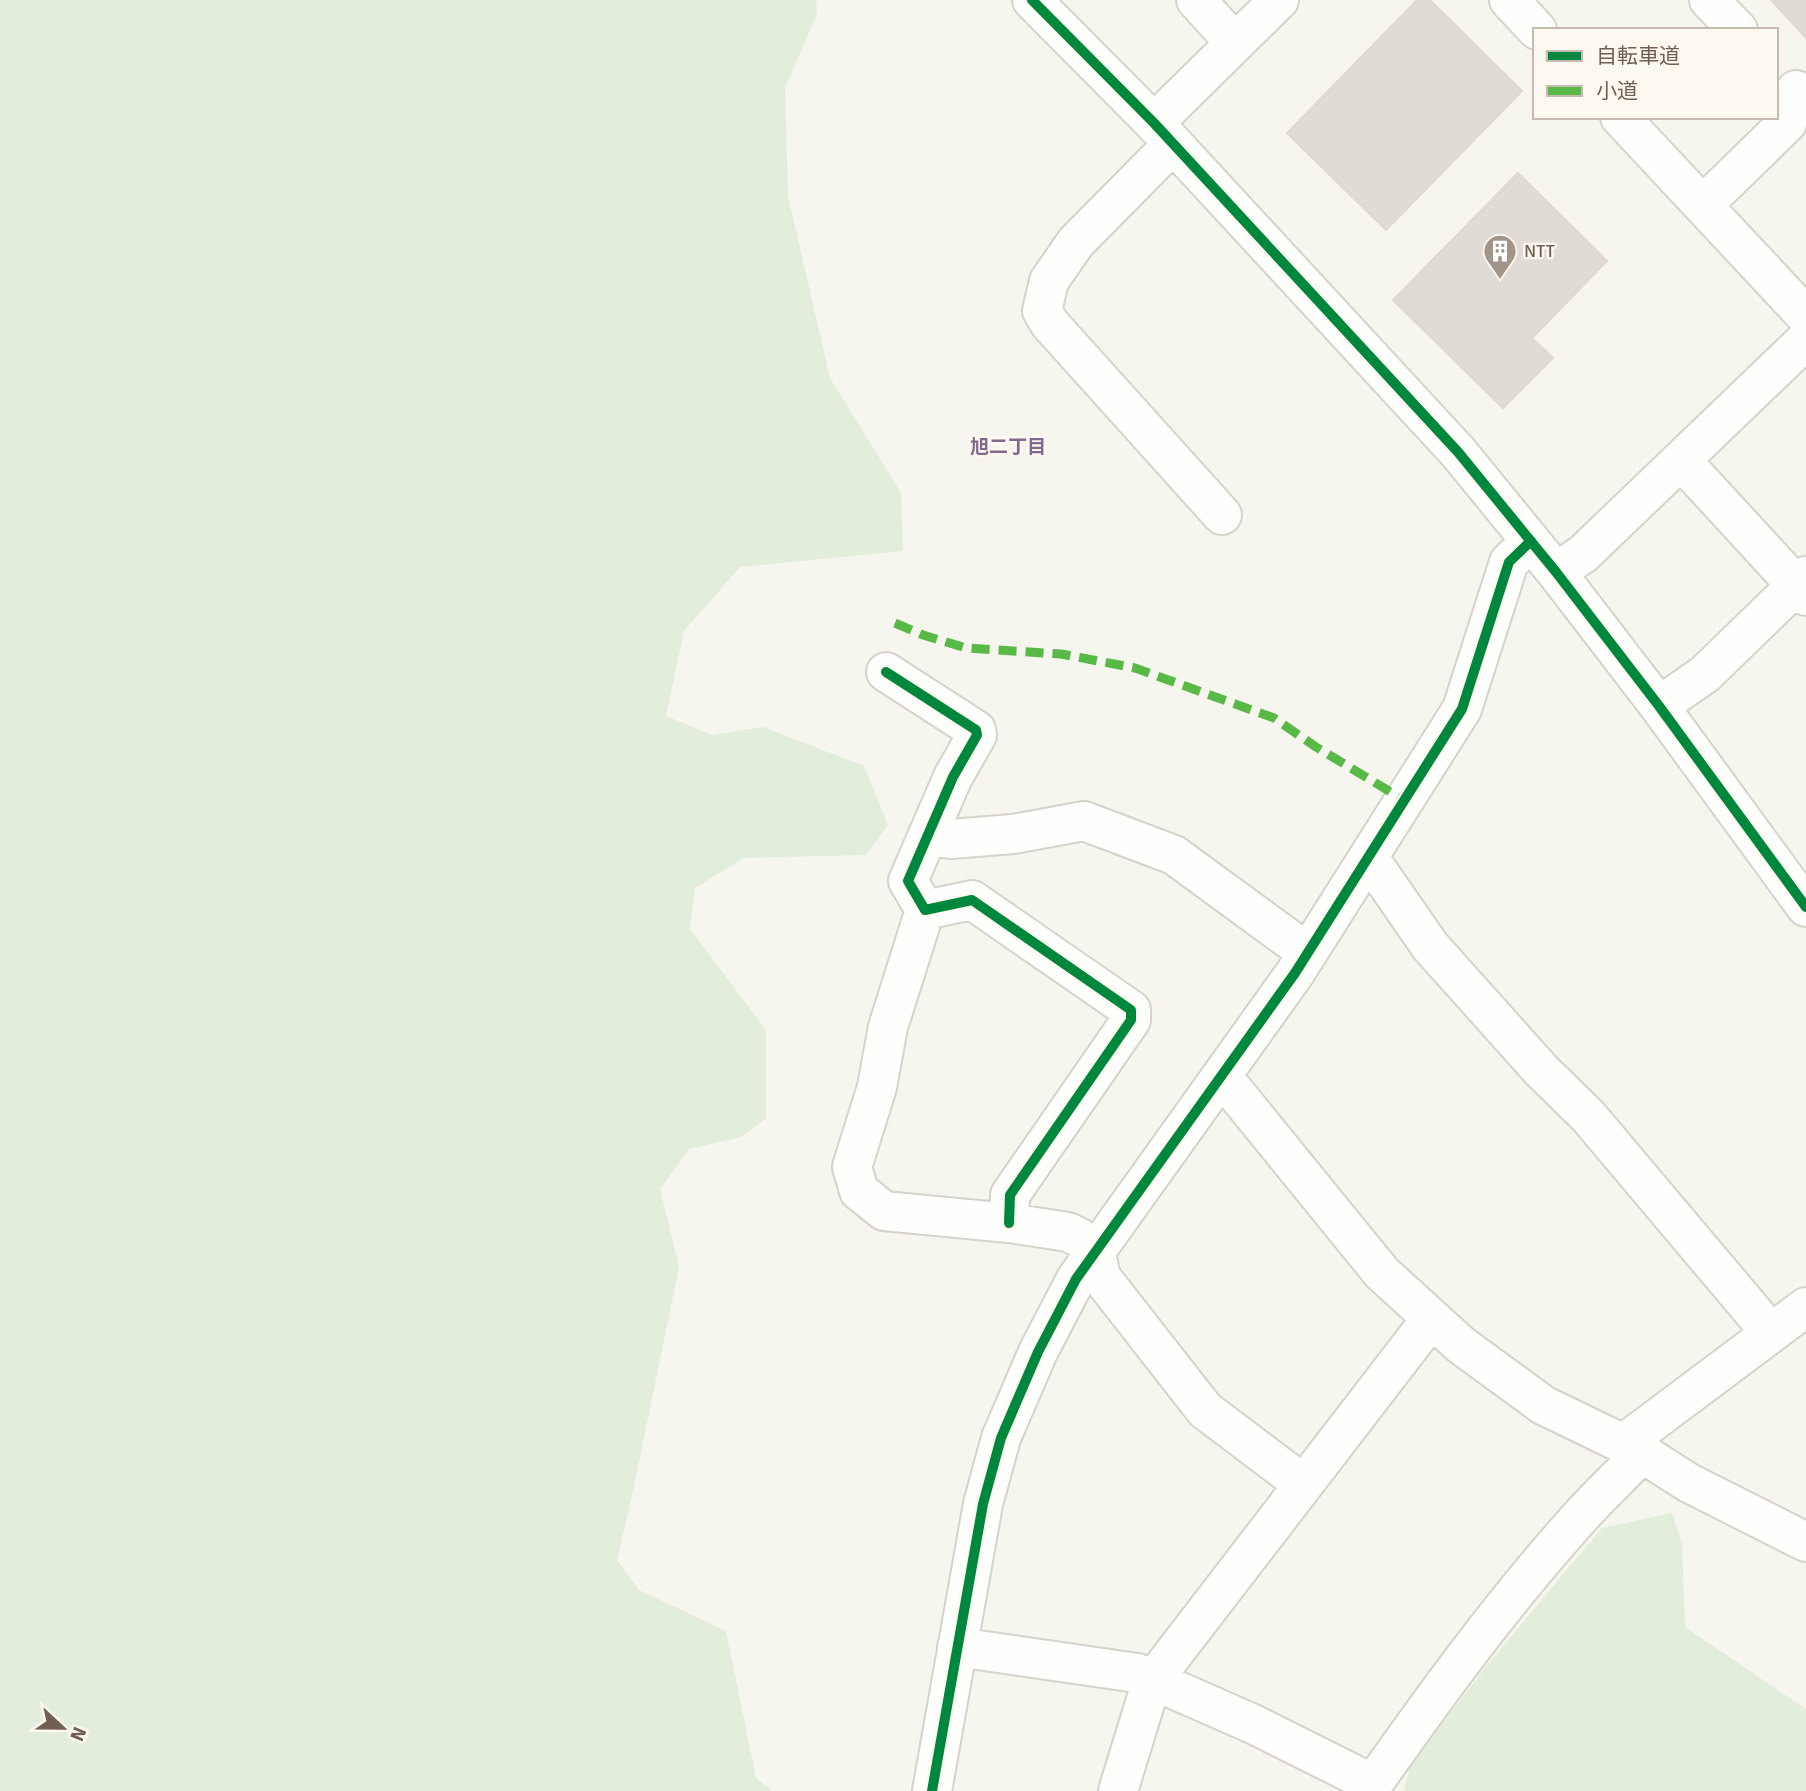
<svg xmlns="http://www.w3.org/2000/svg" width="1806" height="1791" font-family="Signika,'Noto Sans JP',sans-serif">
	<style>
		.green { fill: #e3eddb }
		.building { fill: #e0dbd4; stroke: #dfd9d1; stroke-width: 2 }
		.lines { fill: none; stroke-linecap: round; stroke-linejoin: round }
		.minor-casing { stroke: #d6d2cc; stroke-width: 42 }
		.minor { stroke: #fefefc; stroke-width: 38 }
		.quiet { stroke: #58b947; stroke-width: 9; stroke-dasharray: 18 9; stroke-linecap: butt }
		.cycleway-casing { stroke: #fdf9f1; stroke-width: 15 }
		.cycleway { stroke: #00873e; stroke-width: 10 }
		.labels { text-anchor: middle; stroke-width: 5; stroke-linejoin: round; paint-order: stroke }
		.poi-label { font-size: 18px; fill: #735f51; stroke: #fdf9f1; text-anchor: start }
		.neighbourhood-label { font-size: 19px; font-weight: bold; fill: #84698e; stroke: #fdf9f1 }
	</style>
	<rect width="100%" height="100%" fill="#f6f5ee"/>
	<path class="green" d="M0 0H816L817 14 785 88 788 196 830 378 901 493 903 551 740 567 684 631 666 716 712 735 763 727 864 766 888 825 866 855 744 858 695 888 690 929 766 1030V1118L741 1137 689 1149 660 1189 679 1267 633 1491 617 1560 639 1590 726 1631 756 1778 772 1791H0Z
		M1672 1513 1682 1544 1685 1627 1806 1709V1791H1404L1410 1766 1488 1664 1602 1528Z"/>
	<path class="building" d="M1417 0H1430L1522 91 1386 230 1287 133Z
		M1771 0H1806V38Z
		M1518 173 1607 261 1532 338 1553 358 1503 408 1393 300Z"/>
	<g class="lines">
		<defs>
			<path id="minor" d="M1032 0 1154 123 1458 452 1556 572 1659 706 1806 907
				M1196 0 1235 43
				M1509 0 1537 30
				M1709 0 1738 30
				M1620 117 1806 316
				M1154 123 1279 0
				M1173 144 1076 242 1049 281 1042 311 1050 324 1222 515
				M1703 205 1787 123 1796 90
				M1681 460 1806 596
				M1556 572 1583 554 1806 340
				M886 672 976 730 977 735 953 777 908 881 925 910 972 900 1131 1010V1020L1010 1195 1009 1223
				M1659 706 1705 674 1806 576
				M929 836 951 839 1013 834 1084 821 1174 855 1308 953
				M1366 862 1376 868 1430 946 1541 1070 1588 1116 1771 1333
				M925 910 888 1027 877 1087 852 1167 859 1191 884 1211 1009 1223 1068 1232 1080 1238 1096 1253 1101 1277 1205 1410 1303 1484
				M1220 1079 1234 1091 1382 1273 1461 1345 1543 1405 1642 1453 1689 1483 1806 1542
				M1623 1444 1806 1307
				M957 1647 1137 1673 1253 1724 1361 1778 1371 1786
				M932 1791 983 1504 1001 1438 1038 1352 1076 1279 1295 973 1462 709 1509 562 1531 541
				M1118 1791 1146 1700 1164 1666 1431 1319
				M1368 1791C1432 1700 1498 1609 1572 1526 1594 1500 1619 1478 1642 1453"/>
		</defs>
		<use href="#minor" class="minor-casing"/>
		<use href="#minor" class="minor"/>
		<path class="quiet" d="M895 623 923 635 966 648 1061 654 1135 668 1274 718 1316 747 1404 800"/>
		<defs>
			<path id="cycleway" d="M1032 0 1154 123 1458 452 1556 572 1659 706 1806 907
				M886 672 976 730 977 735 953 777 908 881 925 910 972 900 1131 1010V1020L1010 1195 1009 1223
				M932 1791 983 1504 1001 1438 1038 1352 1076 1279 1295 973 1462 709 1509 562 1531 541"/>
		</defs>
		<use href="#cycleway" class="cycleway-casing"/>
		<use href="#cycleway" class="cycleway"/>
	</g>
	<defs>
		<symbol id="building-pin" viewBox="-11 -11 22 30"><path d="M0 17L-7.5 6A9.5 9.5 0 1 1 7.5 6Z" fill="#a19488" stroke="#fdf9f1"/><path d="M-4-6H4V6H1V3H-1V6H-4ZM-2.5-4.3h1.7v1.8h-1.7ZM.8-4.3h1.7v1.8H.8ZM-2.5-1h1.7V.8h-1.7ZM.8-1h1.7V.8H.8Z" fill="#fff"/></symbol>
	</defs>
	<g fill-rule="evenodd">
		<use href="#building-pin" x="1481" y="232" width="38" height="52"/>
	</g>
	<g class="labels">
		<g class="poi-label">
			<text x="1524" y="257">NTT</text>
		</g>
		<g class="neighbourhood-label">
			<text x="1008" y="453">旭二丁目</text>
		</g>
	</g>
	<rect x="1533" y="28" width="245" height="91" fill="#fdf9f1" stroke="#c6bbb1" stroke-width="2"/>
	<rect x="1547" y="51" width="35" height="10" fill="#00873e" stroke="#c6bbb1" stroke-width="2"/>
	<text x="1596" y="63" font-size="21" fill="#735f51">自転車道</text>
	<rect x="1547" y="86" width="35" height="10" fill="#58b947" stroke="#c6bbb1" stroke-width="2"/>
	<text x="1596" y="98" font-size="21" fill="#735f51">小道</text>
	<g transform="translate(63 1728) rotate(112)" stroke="#fdf9f1" stroke-width="5" paint-order="stroke">
	<path d="M0-5L12 26L0 18L-12 26Z" fill="#735f51"/>
	<text y="-10" font-size="19" font-weight="bold" text-anchor="middle" fill="#735f51">N</text>
	</g>
</svg>
